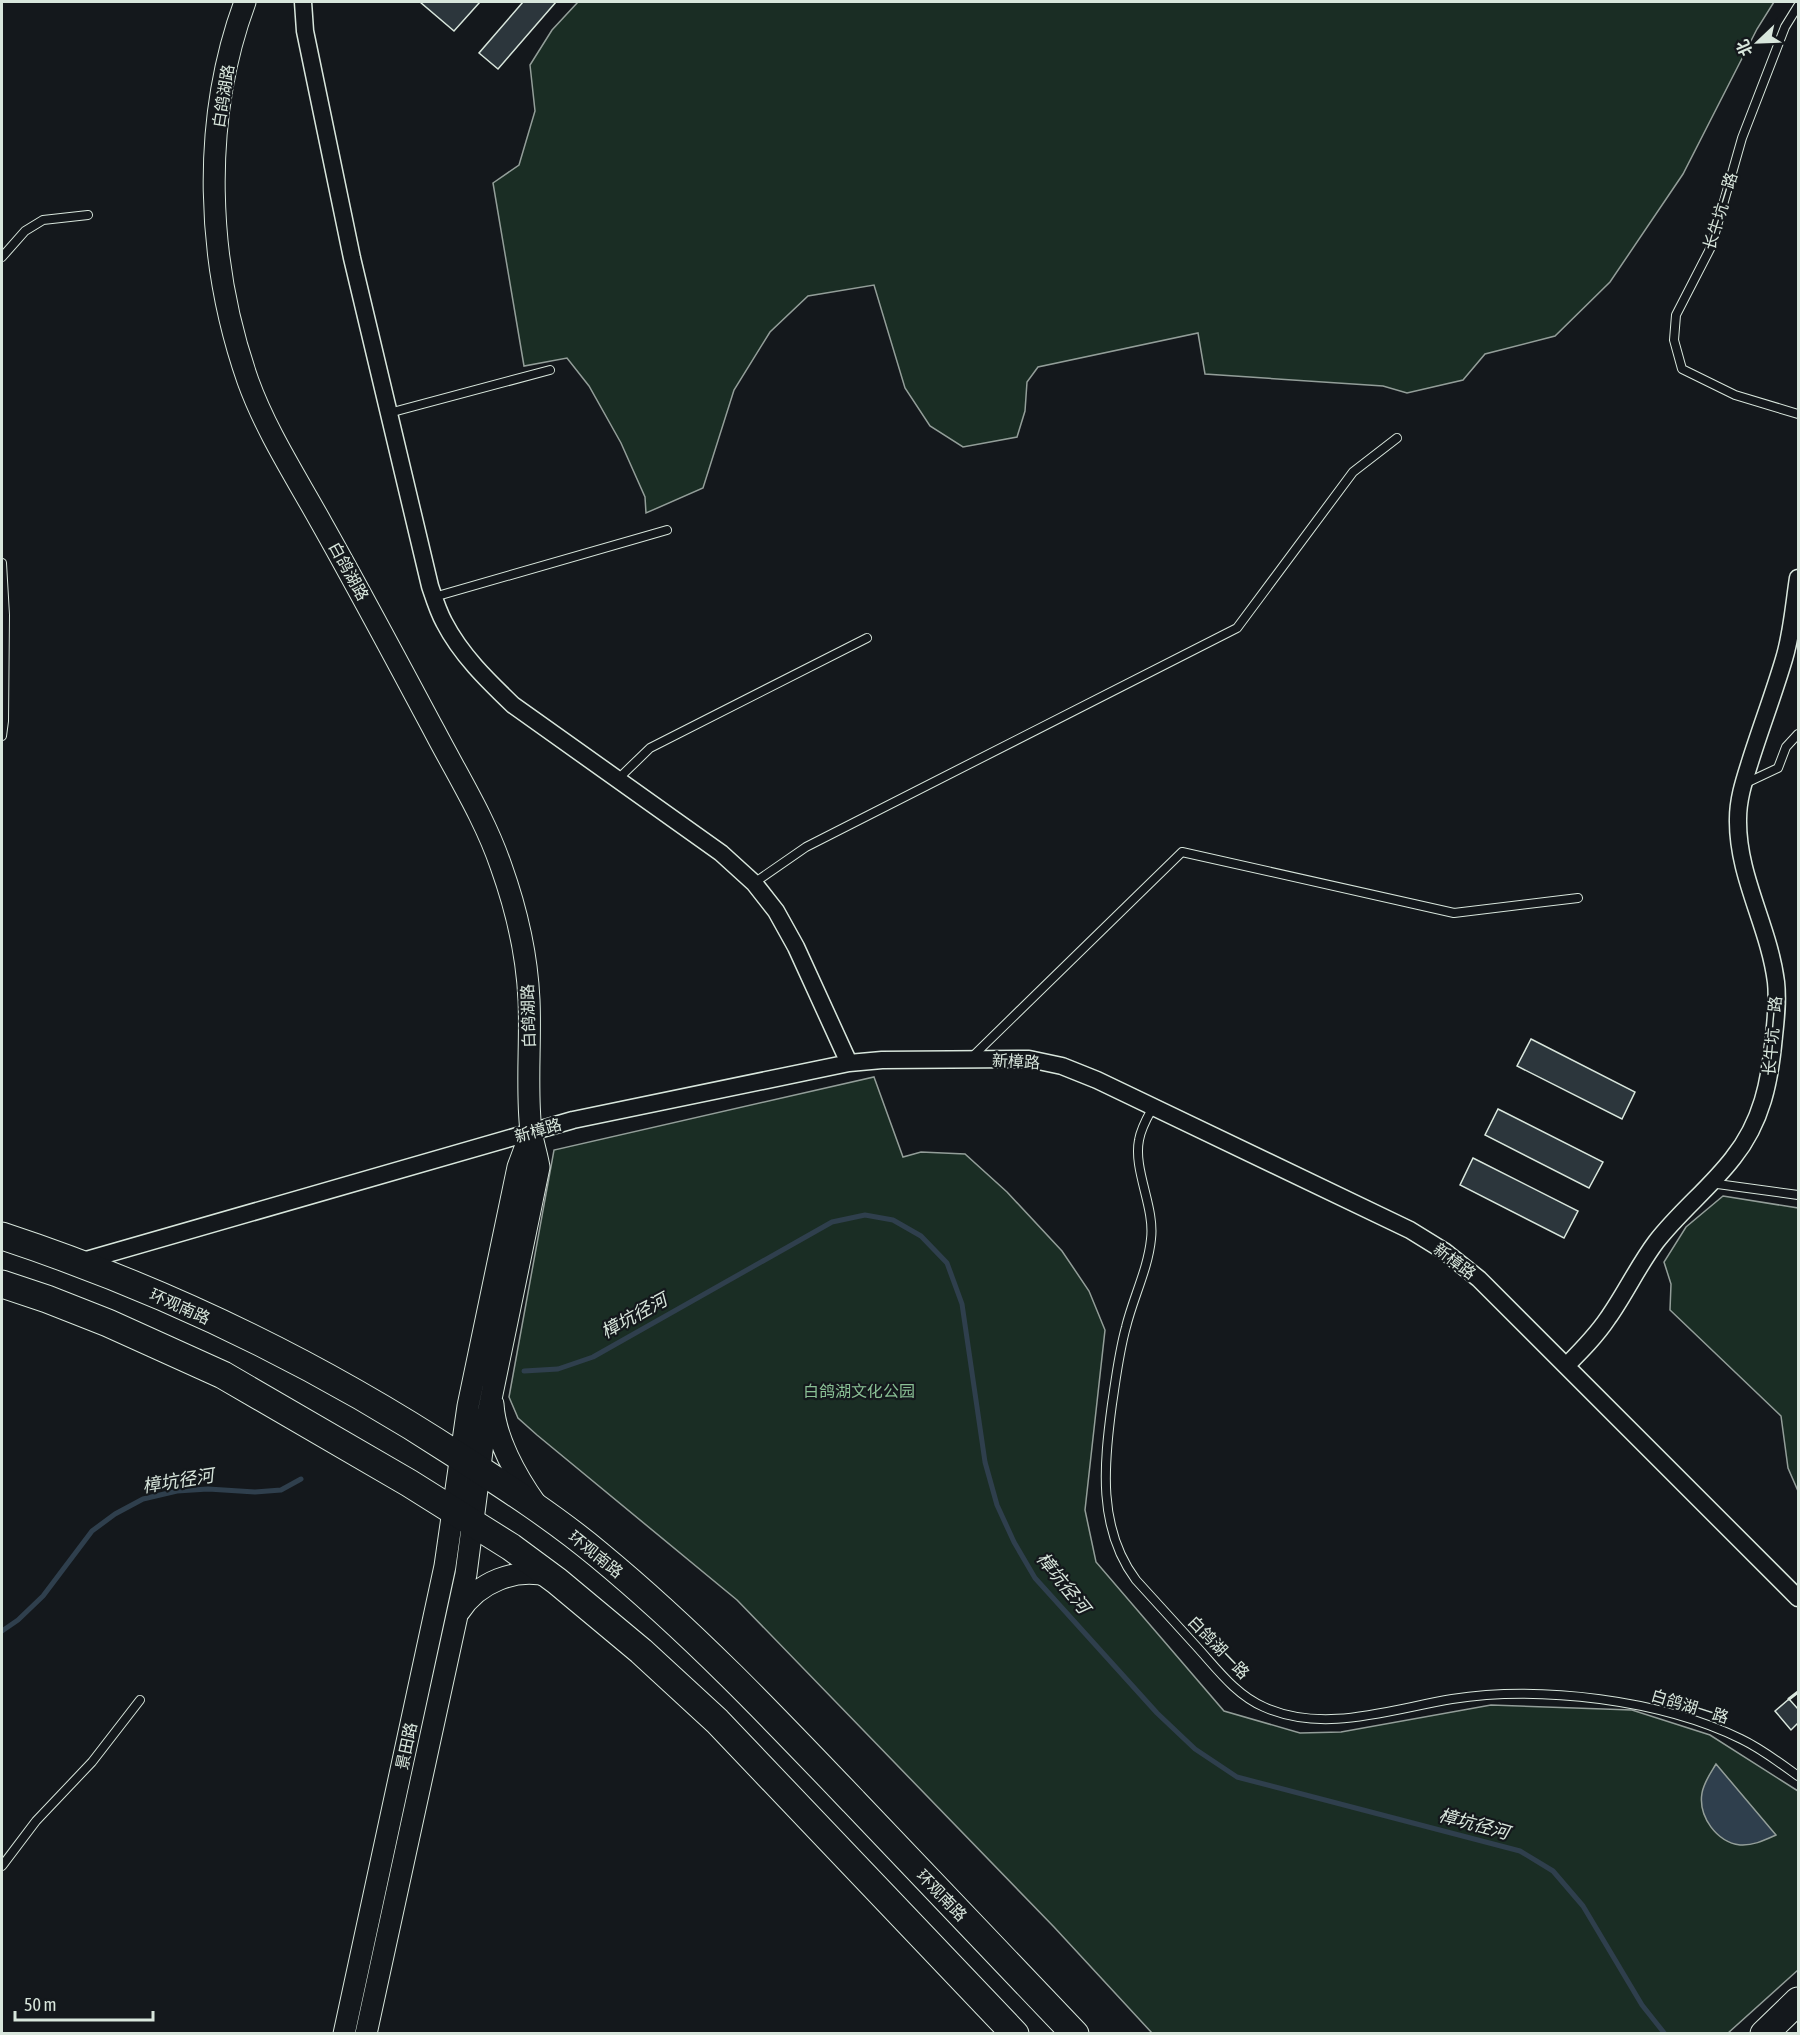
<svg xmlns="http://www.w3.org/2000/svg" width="1800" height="2035" font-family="'Asap Condensed','Noto Sans SC',sans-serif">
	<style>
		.green { fill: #1a2d24; stroke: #939e99; stroke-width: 1.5 }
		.water { fill: #2f3f4d; stroke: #939e99; stroke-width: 1.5 }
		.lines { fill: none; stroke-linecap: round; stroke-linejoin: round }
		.stream { stroke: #2f3f4d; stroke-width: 5 }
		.building { fill: #2c363c; stroke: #d8e6dc; stroke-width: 1.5 }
		.service-casing { stroke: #d8e6dc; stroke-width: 10 }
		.minor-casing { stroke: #d8e6dc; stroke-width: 19 }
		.tertiary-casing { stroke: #d8e6dc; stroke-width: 23 }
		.primary-casing { stroke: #d8e6dc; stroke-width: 29 }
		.service { stroke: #14181c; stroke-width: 8 }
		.minor { stroke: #14181c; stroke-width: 16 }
		.tertiary { stroke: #14181c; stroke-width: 21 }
		.primary { stroke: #14181c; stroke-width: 27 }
		.wall { stroke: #d8e6dc; stroke-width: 3 }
		.labels { text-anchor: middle; stroke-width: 4.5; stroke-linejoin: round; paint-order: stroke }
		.street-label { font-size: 16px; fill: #d8e6dc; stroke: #14181c }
		.park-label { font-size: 16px; fill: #8ac095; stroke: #14181c }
		.water-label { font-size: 18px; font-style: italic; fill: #d8e6dc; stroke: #14181c }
	</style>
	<rect width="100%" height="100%" fill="#14181c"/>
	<path class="green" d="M578 2H1774L1757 29 1683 174 1610 282 1555 336 1485 354 1463 380 1407 393 1383 386 1205 374 1198 333 1038 367 1027 382 1025 411 1017 437 963 447 930 426 905 388 874 285 808 296 770 332 734 390 703 488 646 513 645 497 621 443 589 386 567 358 524 366 493 183 519 165 535 111 530 65 552 30Z
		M874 1077 903 1157 921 1152 965 1154 1007 1192 1062 1251 1089 1291 1105 1330 1085 1510 1096 1562 1224 1711 1300 1733 1341 1732 1491 1705 1632 1710 1710 1735 1798 1791V1970L1728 2033H1152L1054 1927 737 1600 537 1435 518 1418 509 1397 554 1150Z
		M1723 1196 1798 1208V1491L1788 1468 1781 1416 1670 1310 1671 1284 1664 1262 1686 1227Z"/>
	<path class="water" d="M1716 1764 1776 1835C1765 1840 1753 1846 1740 1845 1717 1842 1698 1817 1702 1793 1704 1782 1710 1774 1716 1764Z"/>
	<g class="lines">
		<path class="stream" d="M524 1371 558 1369 593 1357 832 1222 865 1215 893 1220 921 1236 947 1263 962 1304 985 1462 997 1505 1014 1542 1035 1578 1157 1713 1195 1749 1237 1777 1520 1851 1553 1871 1583 1906 1642 2005 1665 2034
			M2 1631 18 1620 43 1596 92 1531 115 1514 143 1499 177 1491 208 1489 255 1492 281 1490 301 1479"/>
	</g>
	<path class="building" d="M420 2H480L454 31Z
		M523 2H556L498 69 479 53Z
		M1531 1039 1635 1092 1622 1119 1517 1066Z
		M1498 1109 1603 1162 1589 1188 1485 1135Z
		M1473 1158 1578 1211 1564 1238 1460 1185Z
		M1789 1699 1798 1709V1723L1791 1730 1775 1711Z"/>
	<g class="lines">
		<defs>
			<path id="service" d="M1798 6 1785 27 1742 138 1711 247 1676 315 1674 340 1682 369 1735 395 1798 414
				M2 257 25 231 43 220 88 215
				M389 413 550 370
				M2 563 5 615 4 721 2 736
				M434 597 667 530
				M618 779 650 748 867 638
				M1744 784 1778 768 1786 747 1798 734
				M754 883 806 847 1237 628 1353 472 1397 438
				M972 1057 1182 852 1454 913 1578 898
				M1153 1107C1147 1118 1141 1128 1139 1140 1133 1170 1155 1207 1151 1239 1148 1269 1133 1298 1126 1327 1119 1352 1116 1378 1112 1404 1104 1463 1097 1528 1136 1580 1156 1602 1177 1625 1197 1647 1217 1669 1236 1695 1264 1707 1324 1734 1391 1709 1452 1699 1540 1685 1662 1700 1741 1739 1762 1749 1780 1763 1798 1776
				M1710 1183 1798 1195
				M2 1866 36 1821 92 1762 140 1700"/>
			<path id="minor" d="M303 2 305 31 352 258 430 586C434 598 438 611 444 622 461 655 487 680 513 705L721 853 754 883 776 911 796 947 849 1063
				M76 1263 573 1120 849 1063 882 1060 1029 1059 1062 1066 1097 1080 1410 1230 1444 1251 1479 1279 1798 1598
				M1566 1366C1581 1351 1596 1336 1608 1318 1625 1294 1638 1266 1656 1242 1679 1212 1710 1188 1733 1158 1762 1122 1770 1081 1774 1036 1776 1018 1778 1000 1776 982 1769 926 1737 876 1738 819 1738 799 1744 781 1750 762 1761 727 1774 693 1784 659 1792 633 1794 604 1798 578"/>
			<path id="tertiary" d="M245 2C201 121 206 261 248 381 266 431 296 477 322 524 361 593 398 663 435 732 458 776 485 819 501 866 516 908 527 955 529 1000 531 1042 526 1089 531 1131 533 1143 537 1155 539 1167L485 1428 466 1574 366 2034
				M493 1404C495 1438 516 1476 536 1504
				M459 1612C478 1582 516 1567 549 1576
				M344 2034 445 1566 468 1406 518 1167 531 1132"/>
			<path id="primary" d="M2 1236C163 1289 318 1364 460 1457 508 1488 556 1519 599 1555 691 1631 772 1716 854 1802 927 1879 1001 1956 1075 2034
				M2 1284 47 1299 108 1323 223 1375 409 1483 511 1547 557 1581 641 1651 717 1721 1015 2034
				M1764 2034 1798 2001"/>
		</defs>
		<use href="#service" class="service-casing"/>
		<use href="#minor" class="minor-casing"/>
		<use href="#tertiary" class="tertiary-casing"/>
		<use href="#primary" class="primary-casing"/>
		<use href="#service" class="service"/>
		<use href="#minor" class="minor"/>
		<use href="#tertiary" class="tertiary"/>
		<use href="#primary" class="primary"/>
		<path class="wall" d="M1789 1699 1798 1692"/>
	</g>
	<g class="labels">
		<g class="street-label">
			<text transform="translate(223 96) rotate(-81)" y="6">白鸽湖路</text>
			<text transform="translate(1720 211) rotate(-73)" y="6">长牛坑一路</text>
			<text transform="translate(349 571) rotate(61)" y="6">白鸽湖路</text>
			<text transform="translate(528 1016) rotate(-92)" y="6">白鸽湖路</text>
			<text transform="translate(1772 1036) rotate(-85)" y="6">长牛坑一路</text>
			<text transform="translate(1016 1061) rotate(3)" y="6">新樟路</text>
			<text transform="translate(538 1130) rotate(-16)" y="6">新樟路</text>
			<text transform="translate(1455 1261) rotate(37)" y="6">新樟路</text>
			<text transform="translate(180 1306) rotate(24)" y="6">环观南路</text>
			<text transform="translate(596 1554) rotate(39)" y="6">环观南路</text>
			<text transform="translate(1219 1647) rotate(46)" y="6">白鸽湖一路</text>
			<text transform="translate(1690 1706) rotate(17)" y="6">白鸽湖一路</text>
			<text transform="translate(406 1746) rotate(-78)" y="6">景田路</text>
			<text transform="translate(942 1895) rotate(46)" y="6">环观南路</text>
		</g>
		<g class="park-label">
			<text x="859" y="1397">白鸽湖文化公园</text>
		</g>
		<g class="water-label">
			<text transform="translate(634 1316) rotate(-29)" y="6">樟坑径河</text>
			<text transform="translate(178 1481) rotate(-9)" y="6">樟坑径河</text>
			<text transform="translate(1063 1583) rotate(51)" y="6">樟坑径河</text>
			<text transform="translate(1474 1824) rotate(15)" y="6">樟坑径河</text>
		</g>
	</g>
	<rect width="1800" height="2035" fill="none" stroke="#d8e6dc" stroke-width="6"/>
	<g transform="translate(1758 42) rotate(247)" stroke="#14181c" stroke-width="4.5" paint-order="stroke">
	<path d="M0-4.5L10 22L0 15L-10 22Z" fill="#d8e6dc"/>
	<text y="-9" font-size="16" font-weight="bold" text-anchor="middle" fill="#d8e6dc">北</text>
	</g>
	<path d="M15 2011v9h138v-9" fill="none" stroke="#d8e6dc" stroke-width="3"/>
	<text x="24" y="2011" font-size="18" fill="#d8e6dc" stroke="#14181c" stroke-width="4.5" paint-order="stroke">50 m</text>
</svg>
